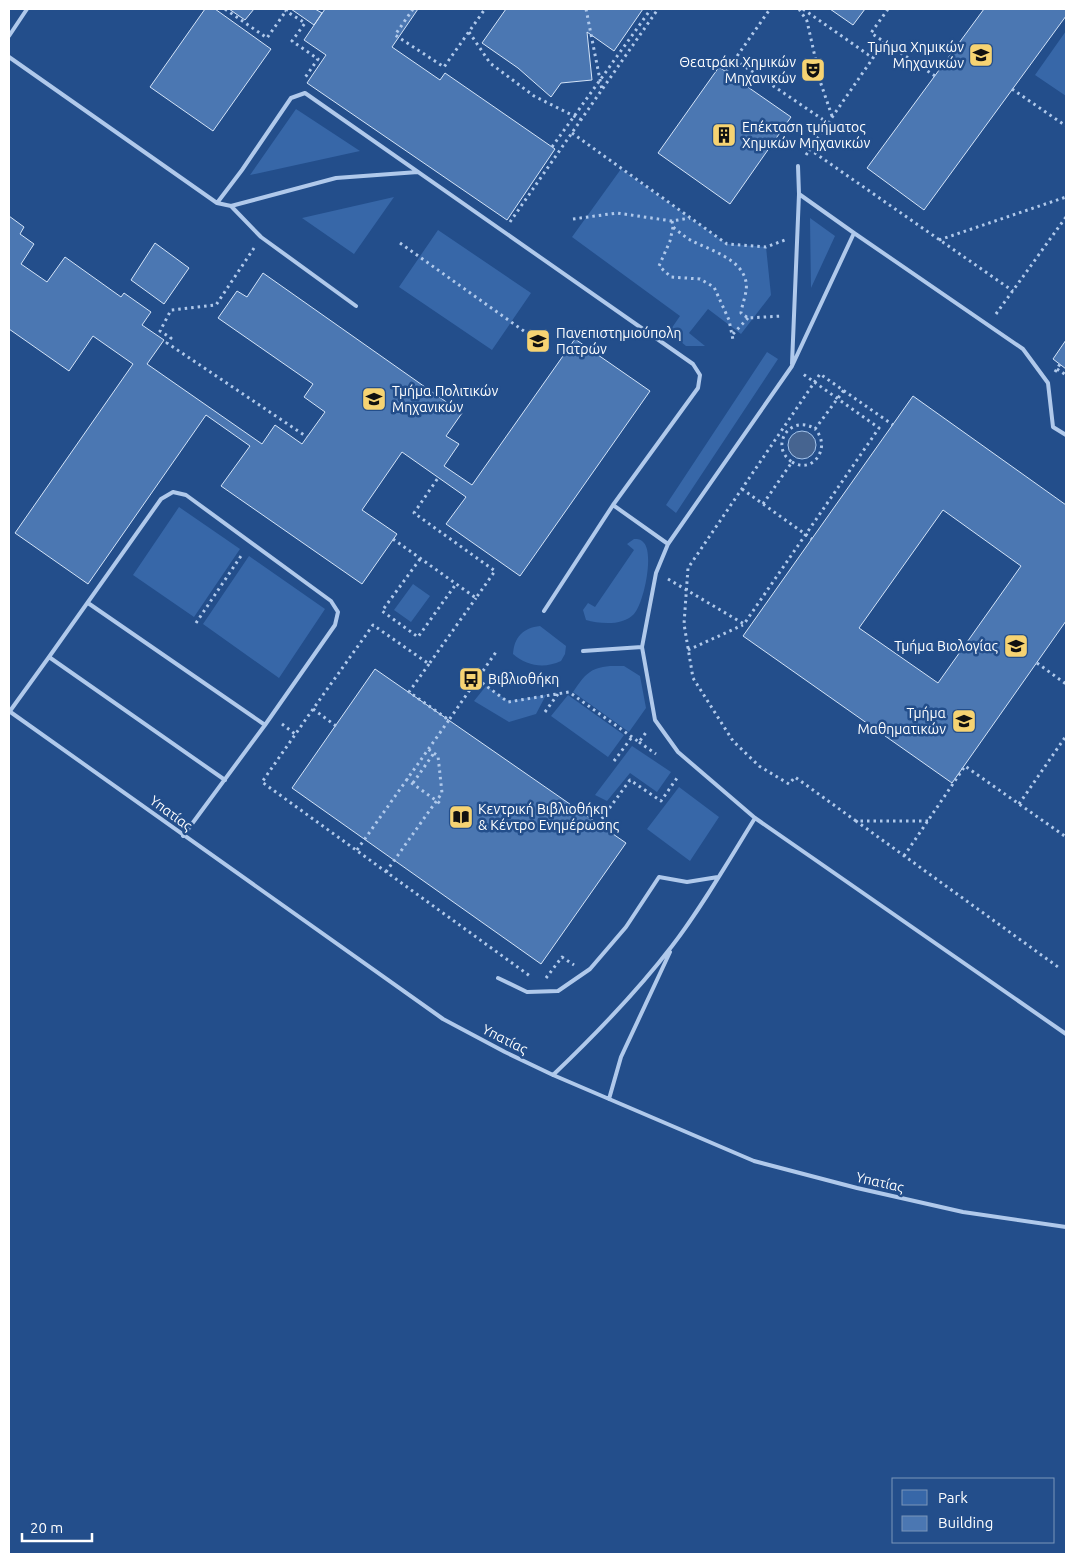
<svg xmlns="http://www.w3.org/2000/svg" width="1075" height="1563" font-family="Ubuntu,sans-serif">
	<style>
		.green { fill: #3767a8 }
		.water { fill: #466490; stroke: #a4c4ec }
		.building { fill: #4b77b2; stroke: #d4e4f8; fill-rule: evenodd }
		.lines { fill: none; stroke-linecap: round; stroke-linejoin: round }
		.path { stroke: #b0c9eb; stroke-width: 3; stroke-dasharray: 2.5 4; stroke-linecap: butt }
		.lane { stroke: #b0c9eb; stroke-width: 4 }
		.path-bridge { stroke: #b0c9eb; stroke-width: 3; stroke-dasharray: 2.5 4; stroke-linecap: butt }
		.labels { text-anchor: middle; stroke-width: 5; stroke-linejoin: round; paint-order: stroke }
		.poi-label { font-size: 14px; fill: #fff; stroke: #234e8b; text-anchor: start }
		.street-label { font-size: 14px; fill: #fff; stroke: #234e8b }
	</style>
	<rect width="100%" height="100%" fill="#234e8b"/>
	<path class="green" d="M1066 31V96L1035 75Z
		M296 109 360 151 250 175Z
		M621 169 727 244 766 247 771 295 741 334 708 309 689 333 705 346H686L669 332 680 316 572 237Z
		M394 197 354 254 302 218Z
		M810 218 835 236 811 288Z
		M438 230 531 293 492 350 399 287Z
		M767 352 778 359 676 513 666 505Z
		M179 507 240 549 194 617 133 575Z
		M634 539C638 539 641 539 644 543 654 554 644 603 634 614 623 626 600 624 586 620L583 610 588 603 595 607 634 550 627 544Z
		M249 556 325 609 279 678 203 624Z
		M413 584 430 596 411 622 394 610Z
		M540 626 566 646 565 654 561 661C544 669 527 666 513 654 514 637 523 628 540 626Z
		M610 666H624L640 676 646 708 629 732 573 692C585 675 589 668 610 666Z
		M486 686 508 701 546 695 536 714 509 722 474 701Z
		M568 695 624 735 608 757 551 716Z
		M632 746 671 772 657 792 630 773 607 801 595 795Z
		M679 787 719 817 690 861 647 829Z"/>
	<path class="water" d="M788 445a14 14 0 1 1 28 0a14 14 0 1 1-28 0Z"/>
	<path class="building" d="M205 9H215L271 49 213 131 150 87Z
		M229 9H254L245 20Z
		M291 9H315L322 13 314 25Z
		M325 9H418L392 47 440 80 445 73 555 149 507 220 307 83 326 55 304 40Z
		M506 9H643L614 51 587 32 592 80 561 83 551 97 518 68 482 43Z
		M830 9H865L853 25Z
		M984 9H1066V16L924 210 867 168Z
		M719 67 791 117 730 204 658 153Z
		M9 216 24 227 20 234 34 244 21 264 47 282 65 257 121 297 124 293 151 312 142 325 164 340 147 364 262 444 275 425 302 444 325 412 304 397 313 384 218 318 237 291 247 297 263 273 462 413 446 436 459 444 444 466 472 485 575 339 650 391 520 576 446 524 466 497 402 452 362 510 397 534 362 584 221 486 250 446 206 415 88 584 15 533 133 364 93 336 69 371 9 329Z
		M155 243 189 268 164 304 131 280Z
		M1066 340V369L1053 359Z
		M913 396 1066 505V621L952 783 743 636ZM943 510 1021 566 938 683 859 628Z
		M375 669 626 843 541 964 292 788Z"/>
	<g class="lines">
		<path class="path" d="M225 9 267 38 286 11
			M287 9 286 11 305 23 292 41 318 59 304 79
			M413 9 395 35 444 67 485 9
			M586 9 602 90
			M799 9 807 21 821 84 832 116
			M803 9 873 58
			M888 9 871 33 935 76
			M469 32 490 63 534 96 582 120
			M735 60 828 123
			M726 72 770 9
			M1012 89 1066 126
			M572 133 727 244 766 247 785 240
			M809 149 1013 291
			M806 155 884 42
			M573 219 617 213 672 221 690 218
			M672 221 673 227C679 232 685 237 692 241 710 250 742 259 746 282 748 291 742 304 741 313L748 318 782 316
			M510 222 658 9
			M673 227 670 241 659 266 671 277 700 279 714 287 729 320 733 340
			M939 240 1066 197
			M400 243 535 339
			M254 248 216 305 171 310 160 331 171 338 167 343 307 437
			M996 314 1066 217
			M733 334 748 318
			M1057 369 1066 375
			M1055 372 1060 364
			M792 462C813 475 832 447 815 429
			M742 489 812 539
			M763 504 792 462C768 446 791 413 815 429L844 390
			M393 539 476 598 495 571 414 513 438 478
			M420 559 382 611 418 637 456 584
			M668 579 744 624 879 428 803 374
			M196 623 243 553
			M688 650 743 625
			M1037 663 1066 684
			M429 664 409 692 449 720 496 652
			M477 679 508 702 569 692 639 742 647 731
			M313 709 262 782 530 976
			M545 712 558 694
			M282 724 295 734
			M336 726 313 709 373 625 429 664 476 598
			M639 742 656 754
			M614 761 632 737
			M406 779 441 804
			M413 783 434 753
			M1019 804 1066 736
			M856 821 795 777 789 784 759 766 733 741 693 678 684 624 688 568 820 374 893 425
			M928 821H856L1058 967
			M598 824 630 780 661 801 677 778
			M357 850 449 720
			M904 856 965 766 1066 837
			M386 872 442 793 438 756 428 749
			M546 978 562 957 574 965"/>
		<path class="lane" d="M9 36 27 9
			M9 57 217 203 242 170 291 98 305 93 693 364 700 375 698 388 613 505 668 544 656 573 642 647 655 720 678 752 755 818 1066 1034
			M217 203 231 206 261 237 356 306
			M231 206 336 178 418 172
			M854 233 1023 349 1048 383 1053 427 1066 435
			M792 364 799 194
			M668 544 792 366 854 233 799 194 798 166
			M88 603 265 725
			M544 611 613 505
			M583 651 642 647
			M49 657 161 499 173 492 186 495 331 601 338 612 335 625 265 725 183 836
			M9 711 443 1019 505 1052 553 1075 754 1161 857 1188 963 1212 1066 1227
			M10 711 49 657 225 780
			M498 978 527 992 558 991 590 969 626 927 659 877 687 882 718 877
			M553 1075C596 1034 636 993 672 946 702 907 729 860 755 818
			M609 1099 621 1057 670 952"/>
		<path class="path-bridge" d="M552 147 651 9"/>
	</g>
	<defs>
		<symbol id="university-square" viewBox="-11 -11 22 22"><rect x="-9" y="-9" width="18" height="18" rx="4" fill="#f6d372" stroke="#234e8b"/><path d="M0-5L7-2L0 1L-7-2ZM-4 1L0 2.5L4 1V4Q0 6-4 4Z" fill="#111"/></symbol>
		<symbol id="theatre-square" viewBox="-11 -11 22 22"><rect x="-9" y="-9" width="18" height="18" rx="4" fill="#f6d372" stroke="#234e8b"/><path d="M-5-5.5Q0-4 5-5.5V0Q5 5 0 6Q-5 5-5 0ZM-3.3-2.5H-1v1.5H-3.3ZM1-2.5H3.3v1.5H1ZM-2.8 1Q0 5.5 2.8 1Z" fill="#111"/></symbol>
		<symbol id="building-square" viewBox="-11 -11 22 22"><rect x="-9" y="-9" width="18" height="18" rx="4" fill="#f6d372" stroke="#234e8b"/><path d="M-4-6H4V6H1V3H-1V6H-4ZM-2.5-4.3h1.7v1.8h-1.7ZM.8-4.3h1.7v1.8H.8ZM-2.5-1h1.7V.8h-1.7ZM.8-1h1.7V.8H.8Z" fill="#111"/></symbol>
		<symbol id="bus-square" viewBox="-11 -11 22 22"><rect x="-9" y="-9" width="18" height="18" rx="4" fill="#f6d372" stroke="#234e8b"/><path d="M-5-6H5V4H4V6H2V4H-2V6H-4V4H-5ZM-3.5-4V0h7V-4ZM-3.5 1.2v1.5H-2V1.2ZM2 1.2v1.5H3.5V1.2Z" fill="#111"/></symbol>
		<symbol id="library-square" viewBox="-11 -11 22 22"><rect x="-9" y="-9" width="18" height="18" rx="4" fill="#f6d372" stroke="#234e8b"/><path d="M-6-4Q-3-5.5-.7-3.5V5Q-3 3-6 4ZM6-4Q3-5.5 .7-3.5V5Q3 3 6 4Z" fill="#111"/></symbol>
	</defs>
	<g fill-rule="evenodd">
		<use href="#university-square" x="967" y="41" width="28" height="28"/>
		<use href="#theatre-square" x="799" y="56" width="28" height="28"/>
		<use href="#building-square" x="710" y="121" width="28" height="28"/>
		<use href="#university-square" x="524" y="327" width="28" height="28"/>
		<use href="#university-square" x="360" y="385" width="28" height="28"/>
		<use href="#university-square" x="1002" y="632" width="28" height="28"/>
		<use href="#bus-square" x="457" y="665" width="28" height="28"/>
		<use href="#university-square" x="950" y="707" width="28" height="28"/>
		<use href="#library-square" x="447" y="803" width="28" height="28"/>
	</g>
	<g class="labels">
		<g class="poi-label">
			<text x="964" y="52" text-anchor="end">Τμήμα Χημικών<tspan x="964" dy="16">Μηχανικών</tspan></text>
			<text x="796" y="67" text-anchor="end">Θεατράκι Χημικών<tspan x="796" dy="16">Μηχανικών</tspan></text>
			<text x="742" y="132">Επέκταση τμήματος<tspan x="742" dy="16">Χημικών Μηχανικών</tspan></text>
			<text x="556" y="338">Πανεπιστημιούπολη<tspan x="556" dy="16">Πατρών</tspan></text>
			<text x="392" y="396">Τμήμα Πολιτικών<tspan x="392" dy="16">Μηχανικών</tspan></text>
			<text x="998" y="651" text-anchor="end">Τμήμα Βιολογίας</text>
			<text x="488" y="684">Βιβλιοθήκη</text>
			<text x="946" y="718" text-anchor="end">Τμήμα<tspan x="946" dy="16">Μαθηματικών</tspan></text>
			<text x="478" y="814">Κεντρική Βιβλιοθήκη<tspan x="478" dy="16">&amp; Κέντρο Ενημέρωσης</tspan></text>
		</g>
		<g class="street-label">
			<text transform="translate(171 813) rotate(36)" y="5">Υπατίας</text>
			<text transform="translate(505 1039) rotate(27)" y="5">Υπατίας</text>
			<text transform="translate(880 1182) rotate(13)" y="5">Υπατίας</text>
		</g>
	</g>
	<rect width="1075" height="1563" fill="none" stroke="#ffffff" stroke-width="20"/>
	<rect x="892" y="1478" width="162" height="65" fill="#234e8b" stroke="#7b95b9"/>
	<rect x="902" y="1490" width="25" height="15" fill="#3767a8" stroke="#7b95b9"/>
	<text x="938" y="1503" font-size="15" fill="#ffffff">Park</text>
	<rect x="902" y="1516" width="25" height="15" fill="#4b77b2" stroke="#7b95b9"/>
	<text x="938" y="1528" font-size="15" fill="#ffffff">Building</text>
	<path d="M22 1533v8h70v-8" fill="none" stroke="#ffffff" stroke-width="2.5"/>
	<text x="30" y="1533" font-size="15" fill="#ffffff" stroke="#234e8b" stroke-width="4" paint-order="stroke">20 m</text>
</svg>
